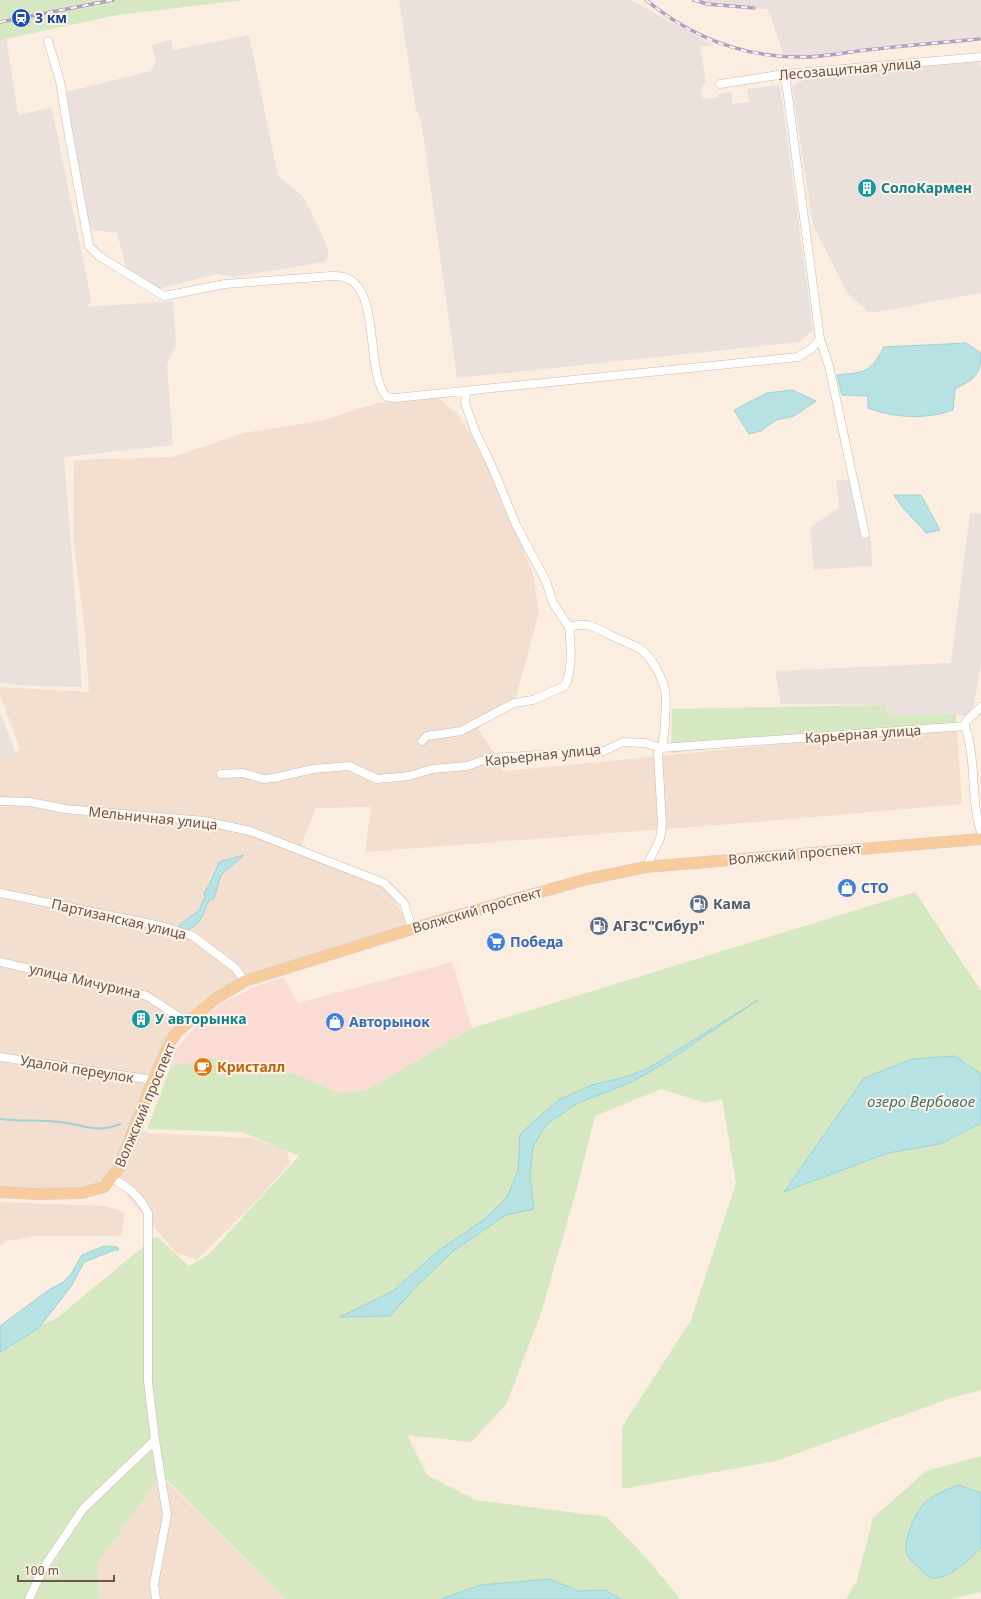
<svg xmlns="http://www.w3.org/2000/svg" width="981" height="1599" font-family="'Noto Sans',sans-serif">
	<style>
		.residential { fill: #f2dfd0 }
		.commercial { fill: #fbdcd5 }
		.industrial { fill: #eae1dc }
		.green { fill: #d5e8c1 }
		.water { fill: #b7e2e3; stroke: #9ed2d5 }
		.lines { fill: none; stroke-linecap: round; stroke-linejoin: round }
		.stream { stroke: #9ed2d5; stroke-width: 2 }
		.minor-casing { stroke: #ceb7ac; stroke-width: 9 }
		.major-casing { stroke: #d7cfcc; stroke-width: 12 }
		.minor { stroke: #fff; stroke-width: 8 }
		.major { stroke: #f8cb9c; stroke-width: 11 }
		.rail-casing { stroke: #b0a1c3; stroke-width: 3.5 }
		.rail { stroke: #fef3e7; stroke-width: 2; stroke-dasharray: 6; stroke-linecap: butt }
		.labels { text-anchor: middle; stroke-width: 4; stroke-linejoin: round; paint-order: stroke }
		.transit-label { font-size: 14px; font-weight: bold; fill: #164399; stroke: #fef3e7; text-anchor: start }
		.street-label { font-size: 14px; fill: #715349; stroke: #fef3e7 }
		.culture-label { font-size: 14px; font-weight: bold; fill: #0d838f; stroke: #fef3e7; text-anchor: start }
		.shop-label { font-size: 14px; font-weight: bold; fill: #366cbe; stroke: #fef3e7; text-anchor: start }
		.service-label { font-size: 14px; font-weight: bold; fill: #4e5e75; stroke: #fef3e7; text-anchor: start }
		.food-label { font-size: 14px; font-weight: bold; fill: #c56008; stroke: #fef3e7; text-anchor: start }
		.water-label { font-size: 15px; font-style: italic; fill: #3e7376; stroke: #fef3e7 }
	</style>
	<rect width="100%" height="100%" fill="#fbeee1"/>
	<path class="residential" d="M438 398 457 413 485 457 533 573 539 613 516 697 478 729 506 771 957 727 962 804 744 823 365 852 371 807 316 808 299 850 383 882 412 929 245 981 177 1032 135 1128 150 1133 251 1138 286 1149 290 1163 263 1194 197 1260 176 1253 112 1178 104 1187 0 1192V756L16 753 20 749 0 695V687L89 692 85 633 73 537 74 460 172 457 243 433 320 421 378 403Z
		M0 1202 106 1206 124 1212 122 1236H35L7 1241 0 1246Z
		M160 1475 285 1599H99L98 1563Z"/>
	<path class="commercial" d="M452 962 472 1028 367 1090 339 1093 295 1074 215 1058 171 1066 176 1049 205 1016 224 1002 259 985 284 977 298 1003Z"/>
	<path class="industrial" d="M399 0H631L713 45 700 47 706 82 701 89 703 99 719 97 718 94 731 92 733 104 749 102 747 89 780 85 813 330 799 342 457 378 421 119 416 110Z
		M694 0H981V39L808 57 784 56 768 9 707 4Z
		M6 35 18 115 52 108 91 299 88 307 173 301 176 345 167 365 173 445 64 457 82 687 34 686 0 683V37Z
		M249 35 278 176 304 197 323 237 329 254 325 262 233 277 217 274 158 289 126 267 117 233 93 230 87 221 66 92 151 71 156 61 152 45 171 40 173 50Z
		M968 59 977 61 981 68V293L870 313 848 294 813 225 792 86 802 80Z
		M858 479 871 544 872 566 814 570 810 528 839 507 836 481Z
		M970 513 981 514V664L972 717 956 714 887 715 886 705 781 704 775 671 951 663Z
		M0 712 16 753 0 756Z"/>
	<path class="green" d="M0 0H243L118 15 0 40Z
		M886 705 887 715 956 714V724L671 753 672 709Z
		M915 892 981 991V1390L951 1398 776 1461 622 1489V1427L691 1320 736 1183 722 1099 706 1103 661 1089 595 1116 577 1188 542 1310 506 1405 471 1442 407 1435 427 1475 476 1500 607 1517 650 1562 680 1599H285L161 1474 98 1563 99 1599H0V1343L57 1318 156 1236 189 1266 209 1254 299 1156 242 1132 147 1129 171 1066 215 1058 295 1074 339 1093 367 1090 472 1028Z
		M981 1456V1593L978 1592 952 1599H846L857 1580 873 1518 926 1471Z"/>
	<path class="water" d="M966 343 981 353C981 376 974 379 955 389L953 410C925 420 895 418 868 408V396L842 395 837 375C866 372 870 373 884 347Z
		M792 390 816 401 794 416 776 420 761 431 749 434 734 410 767 393Z
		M894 495H921L940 530 926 533C915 520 902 509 894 495Z
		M244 855 221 875 214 898 208 902C203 916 200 926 184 931L178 927C185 918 194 916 199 910 202 906 201 902 205 898L204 893C208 888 217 869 219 862Z
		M758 1000 665 1063 632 1082 578 1103 547 1124 533 1146 530 1176 534 1209 506 1215 453 1251 417 1286 390 1316 340 1317 393 1291 438 1251 485 1219 507 1197 518 1171 520 1134 558 1100 592 1085 622 1078 647 1069Z
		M955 1056 981 1074V1123L940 1144 888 1153 784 1192 864 1078 912 1059Z
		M104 1246 117 1247 119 1250H115L84 1262 72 1285 39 1328 0 1352V1326L50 1289 62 1283 71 1274 82 1255Z
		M958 1485 981 1493V1548C970 1559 952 1577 935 1578 927 1578 923 1572 918 1567 912 1562 907 1557 906 1549 904 1538 917 1509 926 1502 935 1494 946 1490 958 1485Z
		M549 1579 579 1591 605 1590 621 1599H441L480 1585Z"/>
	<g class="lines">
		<path class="stream" d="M0 1119C22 1122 44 1119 66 1123 87 1126 98 1133 120 1124"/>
		<defs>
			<path id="minor" d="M48 41 60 81 67 125 89 246 99 256 164 296 225 284 331 276C335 276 340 276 344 277 382 288 364 372 387 397L395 398 798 357 811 349 820 339 785 74
				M720 84 785 74 981 57
				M820 339 829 366 865 534
				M466 393 465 403 475 431 494 471 516 525 546 581 553 603 569 627C587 621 597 628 612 636 620 640 629 643 637 647 650 653 662 677 665 690 667 701 665 713 665 724 664 733 664 746 658 753L662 824 660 839 646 867
				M981 707 966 721 965 726C977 761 970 798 981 832
				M422 741 427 736 461 731 514 703 533 700 565 686C573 668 571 646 569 627
				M221 774 243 773 263 779 274 778 313 769 349 766 377 779 409 776 432 769 467 766 490 758 604 751 623 742 645 743 661 748 965 726
				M0 801 30 802 65 809 204 821 250 831 384 883 404 903 412 929
				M0 893 161 926 193 936 235 968 245 981
				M0 962 147 996 187 1022
				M0 1057 153 1080
				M112 1178C130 1189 138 1194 148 1213V1381L155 1440 167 1515 154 1584 156 1599
				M29 1599 44 1567 83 1509 155 1440"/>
			<path id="major" d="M0 1192 35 1194 82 1193 104 1187 118 1169 153 1080 170 1042 177 1032 215 999 245 981 431 923 587 879 646 867 981 839"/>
		</defs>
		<use href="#minor" class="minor-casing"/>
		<use href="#major" class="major-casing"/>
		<use href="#minor" class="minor"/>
		<use href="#major" class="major"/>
		<defs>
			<path id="rail" d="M646 0C693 39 745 58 806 57 829 56 853 51 876 49 910 45 945 42 979 39
				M694 0 707 4 754 8
				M0 22 113 0"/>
		</defs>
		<use href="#rail" class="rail-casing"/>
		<use href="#rail" class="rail"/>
	</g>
	<defs>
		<symbol id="station-disc" viewBox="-11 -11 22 22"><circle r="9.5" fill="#1a4fb4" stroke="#fef3e7"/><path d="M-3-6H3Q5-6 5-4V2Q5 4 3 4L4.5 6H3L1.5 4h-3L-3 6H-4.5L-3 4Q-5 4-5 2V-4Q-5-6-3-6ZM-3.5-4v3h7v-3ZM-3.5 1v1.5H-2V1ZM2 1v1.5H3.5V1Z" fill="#fff"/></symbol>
		<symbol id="building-disc" viewBox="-11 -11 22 22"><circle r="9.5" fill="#0f9aa8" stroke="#fef3e7"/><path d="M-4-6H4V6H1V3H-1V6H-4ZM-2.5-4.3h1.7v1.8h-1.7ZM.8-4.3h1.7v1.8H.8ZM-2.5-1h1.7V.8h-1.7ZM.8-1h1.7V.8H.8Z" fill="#fff"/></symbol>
		<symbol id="shop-disc" viewBox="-11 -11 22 22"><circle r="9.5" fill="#3f7fe0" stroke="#fef3e7"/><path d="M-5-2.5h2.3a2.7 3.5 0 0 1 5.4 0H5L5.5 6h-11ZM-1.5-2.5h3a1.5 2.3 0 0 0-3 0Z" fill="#fff"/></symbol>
		<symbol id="fuel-disc" viewBox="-11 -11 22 22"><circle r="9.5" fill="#5c6f8a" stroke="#fef3e7"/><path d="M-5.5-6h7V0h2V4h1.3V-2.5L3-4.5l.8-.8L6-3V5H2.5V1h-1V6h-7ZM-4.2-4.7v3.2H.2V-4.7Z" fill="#fff"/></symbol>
		<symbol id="supermarket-disc" viewBox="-11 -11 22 22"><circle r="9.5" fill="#3f7fe0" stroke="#fef3e7"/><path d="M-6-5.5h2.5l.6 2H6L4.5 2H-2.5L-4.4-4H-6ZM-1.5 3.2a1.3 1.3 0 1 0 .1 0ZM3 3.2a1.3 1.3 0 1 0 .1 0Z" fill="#fff"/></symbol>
		<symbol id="cafe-disc" viewBox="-11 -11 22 22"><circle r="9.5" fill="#e8710a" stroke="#fef3e7"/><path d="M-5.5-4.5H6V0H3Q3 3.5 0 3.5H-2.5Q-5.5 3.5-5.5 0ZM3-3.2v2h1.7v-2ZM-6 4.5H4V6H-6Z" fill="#fff"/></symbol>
	</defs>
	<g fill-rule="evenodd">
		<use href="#station-disc" x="10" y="7" width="22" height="22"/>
		<use href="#building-disc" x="856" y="177" width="22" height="22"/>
		<use href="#shop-disc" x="836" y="877" width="22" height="22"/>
		<use href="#fuel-disc" x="688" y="893" width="22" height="22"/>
		<use href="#fuel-disc" x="588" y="915" width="22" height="22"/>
		<use href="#supermarket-disc" x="485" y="931" width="22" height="22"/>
		<use href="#building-disc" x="130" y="1008" width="22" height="22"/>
		<use href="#shop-disc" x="324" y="1011" width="22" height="22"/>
		<use href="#cafe-disc" x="192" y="1056" width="22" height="22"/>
	</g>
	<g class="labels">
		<g class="transit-label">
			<text x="35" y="23">3 км</text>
		</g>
		<g class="street-label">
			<text transform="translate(850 69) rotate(-5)" y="5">Лесозащитная улица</text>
			<text transform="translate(863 734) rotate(-4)" y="5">Карьерная улица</text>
			<text transform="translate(543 755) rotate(-6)" y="5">Карьерная улица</text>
			<text transform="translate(153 818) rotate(6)" y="5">Мельничная улица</text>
			<text transform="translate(795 854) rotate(-5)" y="5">Волжский проспект</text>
			<text transform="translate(477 910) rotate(-16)" y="5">Волжский проспект</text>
			<text transform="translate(119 919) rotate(13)" y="5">Партизанская улица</text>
			<text transform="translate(85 981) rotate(13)" y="5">улица Мичурина</text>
			<text transform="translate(77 1069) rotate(9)" y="5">Удалой переулок</text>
			<text transform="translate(145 1105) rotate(-67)" y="5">Волжский проспект</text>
		</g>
		<g class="culture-label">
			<text x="881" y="193">СолоКармен</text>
			<text x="155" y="1024">У авторынка</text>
		</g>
		<g class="shop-label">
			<text x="861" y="893">СТО</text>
			<text x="510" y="947">Победа</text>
			<text x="349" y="1027">Авторынок</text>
		</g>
		<g class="service-label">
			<text x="713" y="909">Кама</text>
			<text x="613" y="931">АГЗС"Сибур"</text>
		</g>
		<g class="food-label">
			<text x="217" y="1072">Кристалл</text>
		</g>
		<g class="water-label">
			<text x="921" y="1107">озеро Вербовое</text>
		</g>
	</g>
	<path d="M18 1575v6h96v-6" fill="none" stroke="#715349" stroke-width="2"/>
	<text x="24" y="1575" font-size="12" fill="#715349" stroke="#fef3e7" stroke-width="3" paint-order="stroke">100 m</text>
</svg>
